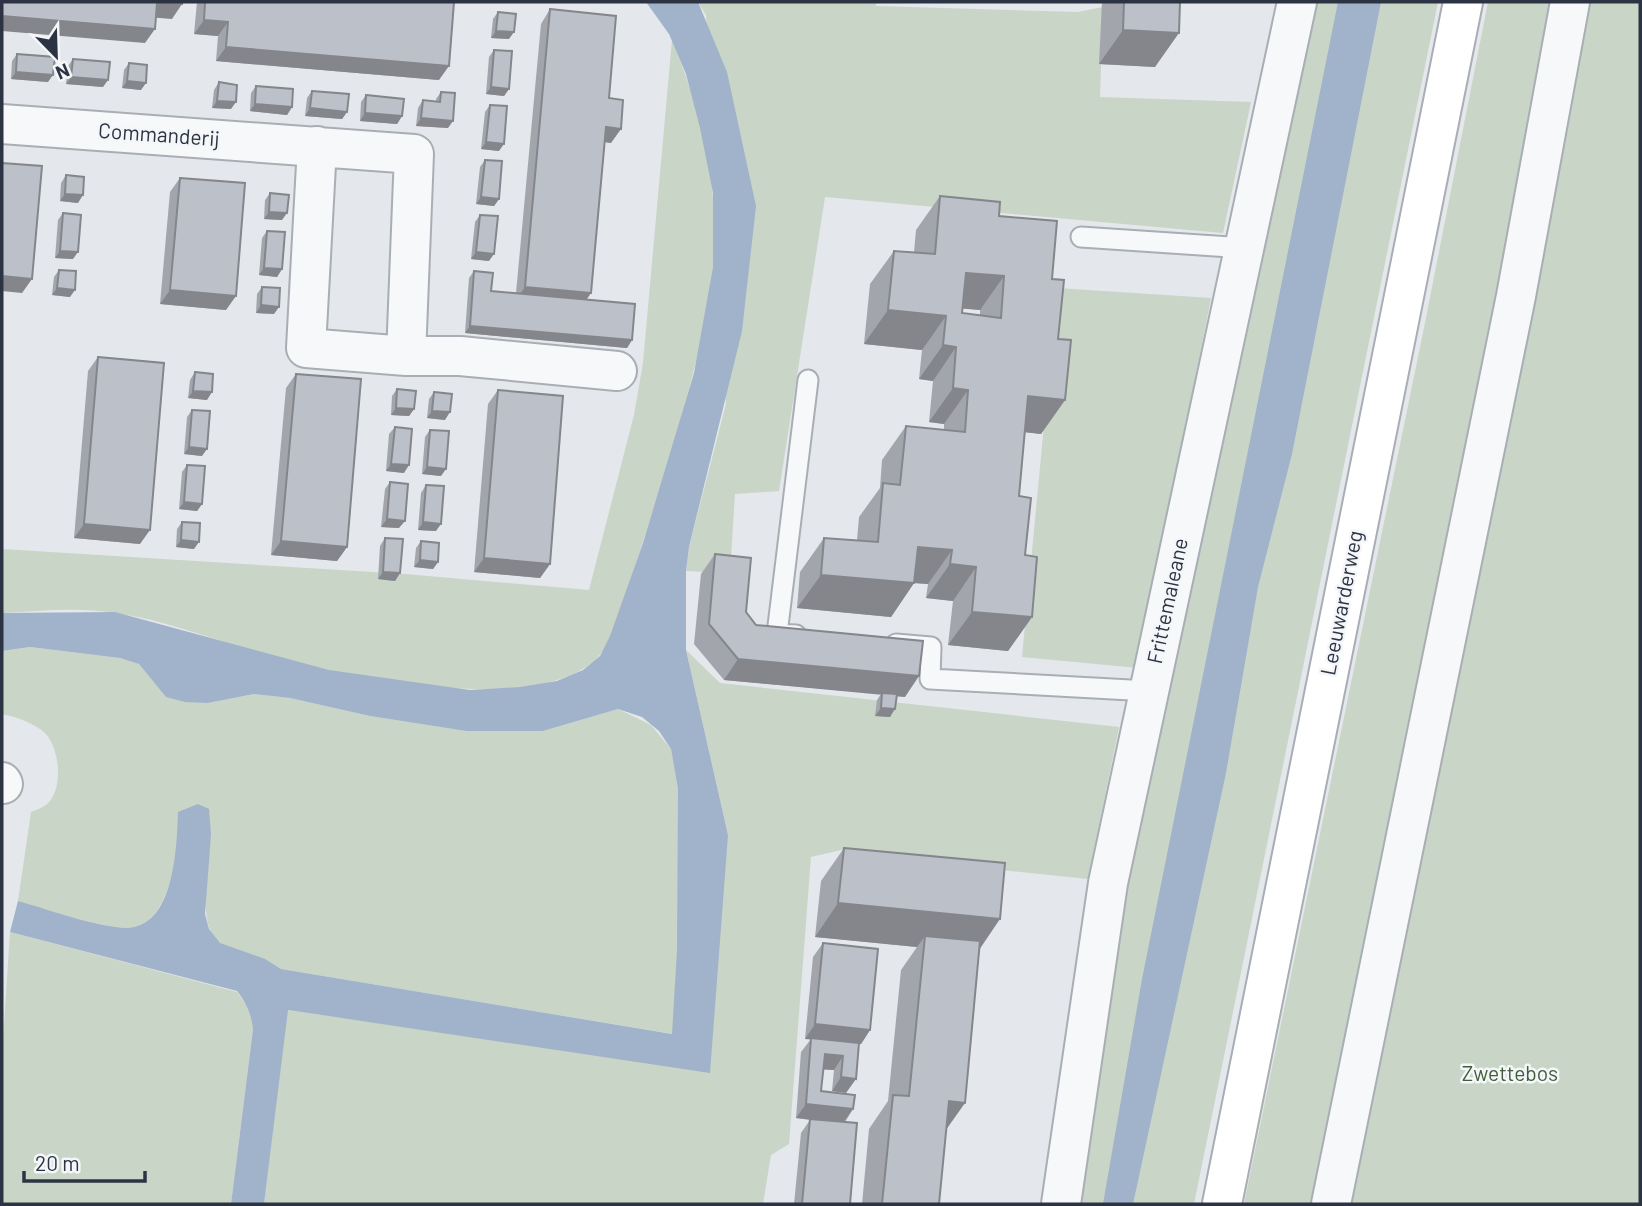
<svg xmlns="http://www.w3.org/2000/svg" width="1642" height="1206" font-family="Barlow,sans-serif">
	<style>
		.green { fill: #c9d5c6 }
		.water { fill: #a1b3ca }
		.lines { fill: none; stroke-linecap: round; stroke-linejoin: round }
		.service-casing { stroke: #a9aeb5; stroke-width: 23 }
		.minor-casing { stroke: #a9aeb5; stroke-width: 42 }
		.secondary-casing { stroke: #a9aeb5; stroke-width: 42 }
		.service { stroke: #f7f8fa; stroke-width: 19 }
		.minor { stroke: #f7f8fa; stroke-width: 38 }
		.secondary { stroke: #fff; stroke-width: 38 }
		.wall { fill: #a2a5ac; fill-rule: evenodd }
		.shaded-wall { fill: #84868c }
		.building { fill: #bcc0c8; stroke: #84868c; stroke-width: 2; fill-rule: evenodd }
		.labels { text-anchor: middle; stroke-width: 5; stroke-linejoin: round; paint-order: stroke }
		.street-label { font-size: 21px; fill: #2c3443; stroke: #f4f6f9 }
		.park-label { font-size: 21px; fill: #3f5f3a; stroke: #f4f6f9 }
	</style>
	<rect width="100%" height="100%" fill="#e4e7eb"/>
	<path class="green" d="M698 2H876V6L1078 12 1103 7 1100 97 1251 102 1223 233 825 197 779 491 735 494 730 573 686 571 689 547 726 404 706 15Z
		M1314 2H1438L1194 1204H1076L1107 979Z
		M1488 2H1559L1316 1204H1244L1425 323Z
		M1587 2H1640V1204H1347Z
		M672 40C701 110 721 191 713 267 707 328 690 387 673 445 657 498 641 550 623 601 616 620 611 644 597 658 537 718 342 676 267 655 217 641 166 620 115 613 78 607 39 611 2 613V549L405 574 589 590 634 415 643 363Z
		M1057 288 1211 298 1138 668 1022 657Z
		M30 647 120 658 139 664 166 696 208 703 254 694 290 698 370 716 466 731H543L618 709 651 725 671 749 678 789 679 949 673 1034 281 969C262 957 240 955 221 944 195 928 209 862 211 835L176 857C172 879 161 923 134 927 107 931 46 909 18 901L31 812C36 810 42 808 46 805 64 791 60 750 46 734 35 723 16 717 2 714V651Z
		M686 650 720 683 1119 727 1088 879 876 857 841 850 811 857 789 1144 771 1155 763 1204H264L287 1010 664 1064 728 835Z
		M10 932 237 992 251 1011 253 1028 231 1204H2V1056Z"/>
	<path class="water" d="M646 2H698L727 72 756 206 742 331 689 547 686 571V650L728 835 710 1073 288 1010 264 1204H231L253 1029C251 1013 247 1004 237 991L10 932 18 901C44 908 110 932 134 927 175 919 177 843 178 812L198 804 209 809 211 835 205 914 209 929 220 943 265 959 281 969 672 1034 677 950 678 789 671 749 659 731 642 717 618 709 543 731H466L370 716 290 698 254 694 208 703 185 702 166 697 139 664 120 658 30 647 2 651V613L115 612 329 670 470 690 520 687 557 681 583 670 600 656 610 636 643 543 694 373 713 267V193L700 128 686 74 669 34Z
		M1338 2H1381L1292 454 1258 587 1226 773 1133 1204H1103L1142 979Z"/>
	<g class="lines">
		<defs>
			<path id="service" d="M1081 237 1245 248
				M796 635 777 634 808 380
				M896 644 931 647 930 679 1149 691"/>
			<path id="minor" d="M2 124 414 154 406 356
				M317 146 306 348 406 356H460L617 371
				M2 782 3 784
				M1061 1204 1108 883 1297 2
				M1331 1204 1516 296 1570 2"/>
			<path id="secondary" d="M1222 1204 1463 2"/>
		</defs>
		<use href="#service" class="service-casing"/>
		<use href="#minor" class="minor-casing"/>
		<use href="#secondary" class="secondary-casing"/>
		<use href="#service" class="service"/>
		<use href="#minor" class="minor"/>
		<use href="#secondary" class="secondary"/>
	</g>
	<path class="wall" d="M197 2H454L439 80 216 61 218 36 194 34Z
		M1102 2H1180L1155 67 1099 64Z
		M550 9 609 98 611 143 605 142 591 293 586 300 632 340 627 348 465 333 469 278 474 271 491 291 516 293 541 24Z
		M498 12 509 39 491 38 493 19Z
		M494 50 509 89 504 96 486 94 489 57Z
		M17 54 48 82 11 79 12 61Z
		M73 59 103 87 66 84 68 66Z
		M129 63 141 90 122 88 124 70Z
		M219 82 231 109 212 108 214 90Z
		M256 86 292 107 287 115 250 111 251 93Z
		M312 91 347 112 342 119 305 116 307 98Z
		M441 92 448 128 416 126 418 108 423 100 436 102V99Z
		M366 95 402 116 397 124 360 121 361 102Z
		M490 105 499 151 481 149 485 112Z
		M485 160 499 199 494 206 476 204 480 167Z
		M66 175 78 203 60 201 61 183Z
		M180 178 226 310 160 304 170 192Z
		M270 193 282 220 264 219 265 200Z
		M940 196 999 216 1052 279 1065 400 1041 434 1025 432 1019 496 1032 617 1008 651 948 645 953 601 926 598 928 584 914 583 891 617 797 608 800 572 824 538 857 540 859 517 880 488 882 460 906 426 944 430V424L929 422 933 381 919 379 922 350 864 344 870 284 894 251 914 252 916 230ZM962 308 980 310V315L962 313Z
		M63 213 73 259 55 258 58 220Z
		M480 215 489 261 471 259 475 222Z
		M267 231 282 269 277 277 259 275 262 238Z
		M59 270 70 297 52 295 54 277Z
		M262 287 274 314 256 313 257 294Z
		M98 357 140 544 74 538 88 371Z
		M195 372 207 400 188 398 190 380Z
		M296 374 347 547 337 561 271 555 286 388Z
		M397 389 414 409 409 416 391 415 392 396Z
		M498 390 550 564 540 578 474 572 488 404Z
		M434 392 445 420 427 418 429 399Z
		M192 410 202 456 184 454 187 417Z
		M395 427 404 473 386 471 389 434Z
		M430 430 441 476 422 474 425 437Z
		M187 465 202 504 197 511 179 509 182 472Z
		M390 482 399 528 381 527 385 489Z
		M426 485 436 531 418 530 421 493Z
		M182 522 194 549 176 547 177 529Z
		M385 538 400 573 395 581 378 579 380 546Z
		M421 541 438 562 433 569 414 567 416 548Z
		M715 554 746 612 756 625 905 697 897 696 890 717 875 716 877 700 881 694 724 680 694 644 701 574Z
		M844 848 979 949 946 1130 939 1204H862L869 1129 888 1101 901 970 917 947 815 937 821 881Z
		M823 943 870 1030 861 1044H859L846 1093 832 1091 834 1070 823 1069 821 1091 853 1109 845 1122 850 1204H794L801 1133 810 1120 796 1118 801 1052 811 1039H805L813 957Z"/>
	<path class="shaded-wall" d="M157 3 182 4 172 19 147 17Z
		M2 16 155 29 145 43 2 31Z
		M204 20 228 22 218 36 194 34Z
		M1123 30 1179 33 1155 67 1099 64Z
		M496 31 514 32 509 39 491 38Z
		M226 47 449 66 439 80 216 61Z
		M16 72 53 75 48 82 11 79Z
		M71 77 108 80 103 87 66 84Z
		M127 81 146 83 141 90 122 88Z
		M491 87 509 89 504 96 486 94Z
		M217 101 236 102 231 109 212 108Z
		M255 104 292 107 287 115 250 111Z
		M310 108 347 112 342 119 305 116Z
		M365 113 402 116 397 124 360 121Z
		M421 118 453 121 448 128 416 126Z
		M606 127 621 129 611 143 596 141Z
		M486 142 504 144 499 151 481 149Z
		M65 194 83 195 78 203 60 201Z
		M481 197 499 199 494 206 476 204Z
		M269 212 287 213 282 220 264 219Z
		M60 251 78 252 73 259 55 258Z
		M476 252 494 254 489 261 471 259Z
		M264 268 282 269 277 277 259 275Z
		M966 273 1004 276 980 310 942 307Z
		M2 276 32 279 22 293 2 291Z
		M525 287 591 293 581 307 515 301Z
		M57 288 75 290 70 297 52 295Z
		M170 290 236 296 226 310 160 304Z
		M261 305 279 307 274 314 256 313Z
		M888 310 946 316 922 350 864 344Z
		M470 326 632 340 627 348 465 333Z
		M943 345 956 347 933 381 919 379Z
		M953 388 968 390 944 424 929 422Z
		M193 391 212 392 207 400 188 398Z
		M1028 396 1065 400 1041 434 1004 430Z
		M396 408 414 409 409 416 391 415Z
		M432 411 450 412 445 420 427 418Z
		M189 447 207 449 202 456 184 454Z
		M391 464 409 465 404 473 386 471Z
		M427 467 446 469 441 476 422 474Z
		M184 502 202 504 197 511 179 509Z
		M387 519 405 521 399 528 381 527Z
		M423 522 441 524 436 531 418 530Z
		M84 524 150 530 140 544 74 538Z
		M181 540 199 542 194 549 176 547Z
		M281 541 347 547 337 561 271 555Z
		M918 547 952 550 928 584 914 583 891 617 797 608 821 575Z
		M484 558 550 564 540 578 474 572Z
		M420 560 438 562 433 569 414 567Z
		M950 564 976 567 953 601 926 598Z
		M383 572 400 573 395 581 378 579Z
		M972 612 1032 617 1008 651 948 645Z
		M738 659 919 676 905 697 724 680Z
		M881 708 895 709 890 717 875 716Z
		M838 903 1000 919 977 953 925 936 917 947 815 937Z
		M815 1024 870 1030 861 1044 805 1039Z
		M825 1054 843 1056 834 1070 815 1069Z
		M841 1077 856 1079 846 1093 832 1091Z
		M949 1101 965 1103 941 1137Z
		M806 1104 853 1109 843 1123 796 1118Z"/>
	<path class="building" d="M2 2H182V4L157 3 155 29 2 16Z
		M205 2H454L449 66 226 47 228 22 204 20Z
		M1124 2H1180L1179 33 1123 30Z
		M550 9 616 16 609 98 623 100 621 129 606 127 591 293 525 287Z
		M498 12 516 14 514 32 496 31Z
		M494 50 512 51 509 89 491 87Z
		M17 54 55 57 53 75 16 72Z
		M73 59 110 62 108 80 71 77Z
		M129 63 147 65 146 83 127 81Z
		M219 82 237 85 236 102 217 101Z
		M256 86 293 89 292 107 255 104Z
		M312 91 349 94 347 112 310 108Z
		M441 92 455 93 453 121 421 118 423 100 440 102Z
		M366 95 404 99 402 116 365 113Z
		M490 105 507 106 504 144 486 142Z
		M485 160 502 161 499 199 481 197Z
		M2 163 42 166 32 279 2 276Z
		M66 175 84 177 83 195 65 194Z
		M180 178 245 183 236 296 170 290Z
		M270 193 289 195 287 213 269 212Z
		M940 196 1000 202 999 216 1057 221 1052 279 1064 280 1058 339 1071 340 1065 400 1028 396 1019 496 1031 498 1025 555 1037 557 1032 617 972 612 976 567 950 564 952 550 918 547 914 583 821 575 824 538 878 542 883 483 900 485 906 426 965 432 968 390 953 388 956 347 943 345 946 316 888 310 894 251 935 254ZM966 273 1004 276 1001 318 962 313Z
		M63 213 81 215 78 252 60 251Z
		M480 215 498 216 494 254 476 252Z
		M267 231 285 232 282 269 264 268Z
		M59 270 76 271 75 290 57 288Z
		M474 271 493 273 491 291 635 304 632 340 470 326Z
		M262 287 280 288 279 307 261 305Z
		M98 357 164 363 150 530 84 524Z
		M195 372 213 374 212 392 193 391Z
		M296 374 361 379 347 547 281 541Z
		M397 389 416 391 414 409 396 408Z
		M498 390 563 396 550 564 484 558Z
		M434 392 452 394 450 412 432 411Z
		M192 410 210 411 207 449 189 447Z
		M395 427 412 429 409 465 391 464Z
		M430 430 449 431 446 469 427 467Z
		M187 465 205 466 202 504 184 502Z
		M390 482 408 484 405 521 387 519Z
		M426 485 444 486 441 524 423 522Z
		M182 522 200 523 199 542 181 540Z
		M385 538 403 539 400 573 383 572Z
		M421 541 439 543 438 562 420 560Z
		M715 554 751 558 746 612 756 625 923 641 919 676 738 659 709 624Z
		M882 693 897 694 895 709 881 708Z
		M844 848 1005 863 1000 919 838 903Z
		M925 936 980 941 965 1103 949 1101 939 1204H882L893 1095 909 1096Z
		M823 943 878 949 870 1030 815 1024Z
		M811 1038 859 1043 856 1079 841 1077 843 1056 825 1054 821 1091 855 1095 853 1109 806 1104Z
		M810 1119 857 1123 850 1204H802Z"/>
	<g class="labels">
		<g class="street-label">
			<text transform="translate(159 135) rotate(4)" y="7">Commanderij</text>
			<text transform="translate(1168 601) rotate(-78)" y="7">Frittemaleane</text>
			<text transform="translate(1342 603) rotate(-79)" y="7">Leeuwarderweg</text>
		</g>
		<g class="park-label">
			<text x="1510" y="1081">Zwettebos</text>
		</g>
	</g>
	<rect width="1642" height="1206" fill="none" stroke="#2c3443" stroke-width="7"/>
	<g transform="translate(56 56) rotate(157)" stroke="#f4f6f9" stroke-width="5" paint-order="stroke">
	<path d="M0-5L12 26L0 18L-12 26Z" fill="#2c3443"/>
	<text y="-10" font-size="19" font-weight="bold" text-anchor="middle" fill="#2c3443">N</text>
	</g>
	<path d="M24 1171v10h121v-10" fill="none" stroke="#2c3443" stroke-width="3.5"/>
	<text x="35" y="1171" font-size="21" fill="#2c3443" stroke="#f4f6f9" stroke-width="5" paint-order="stroke">20 m</text>
</svg>
